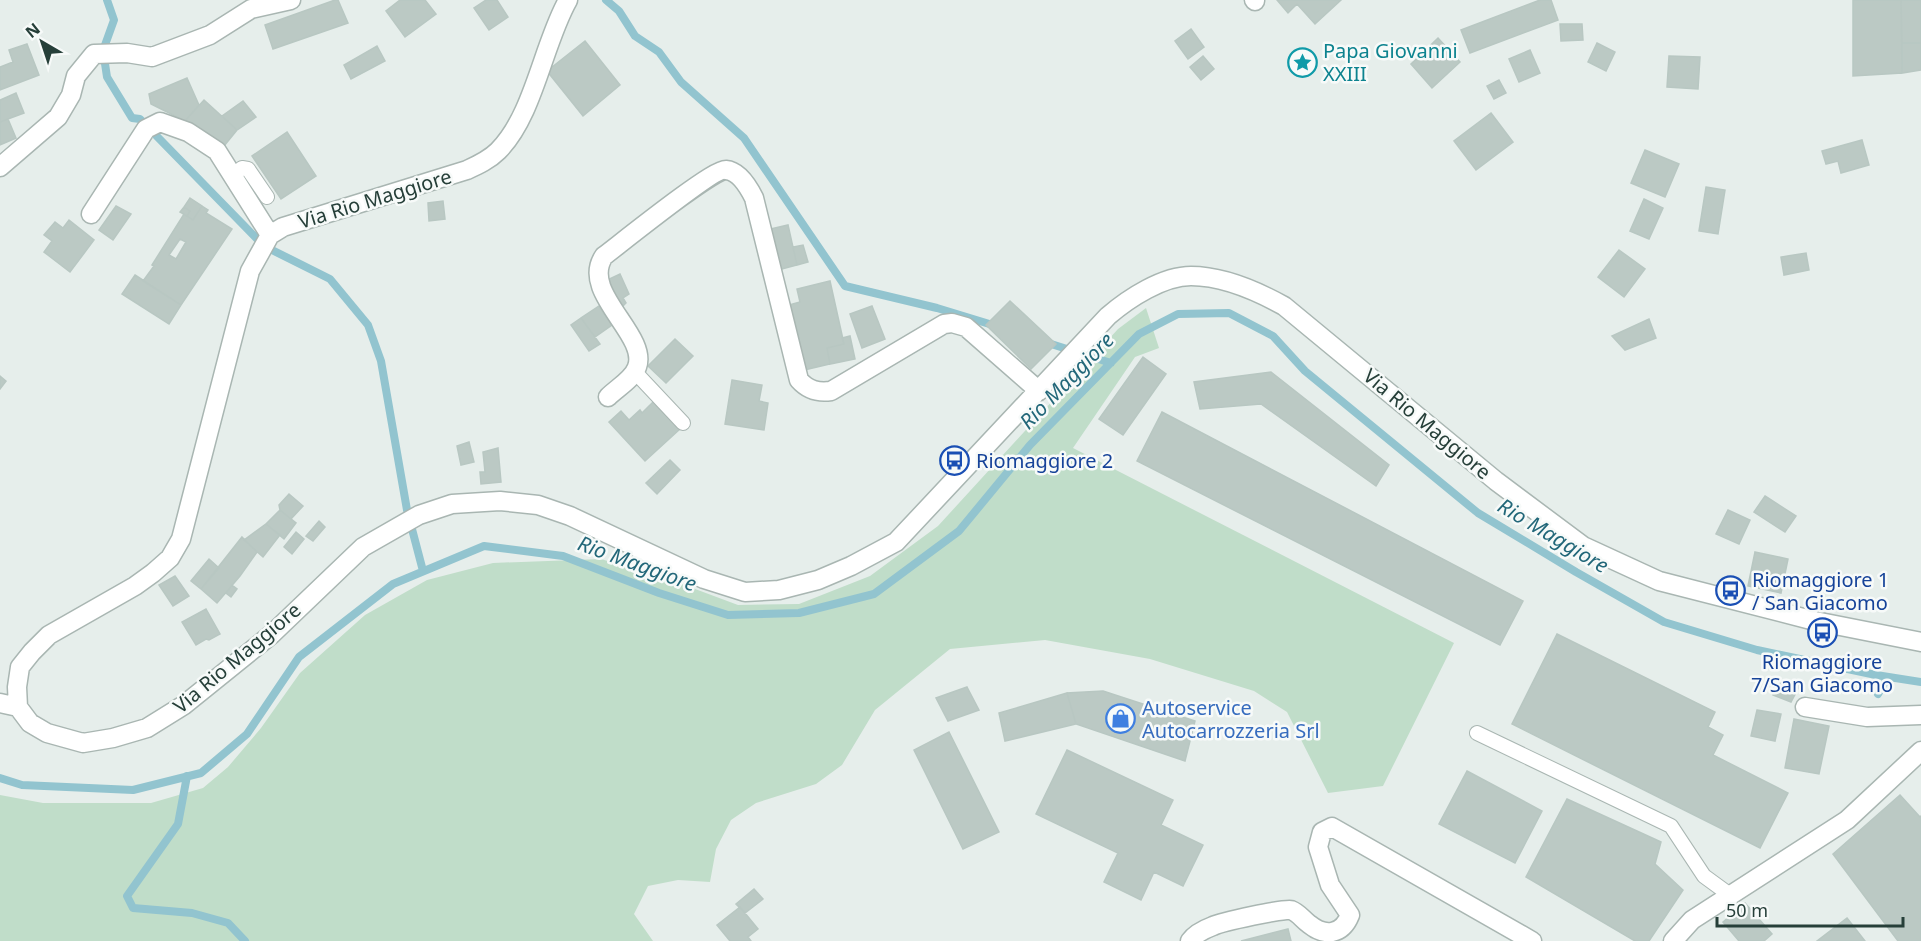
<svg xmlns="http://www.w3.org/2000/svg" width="1921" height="941" font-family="'Noto Sans',sans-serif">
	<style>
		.green { fill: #c0ddc9 }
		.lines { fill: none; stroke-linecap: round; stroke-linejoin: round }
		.stream { stroke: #92c4cf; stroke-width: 8 }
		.building { fill: #bbc9c4; stroke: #b8c7c2; stroke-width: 1.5; fill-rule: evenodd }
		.lane-casing { stroke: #a9b6b2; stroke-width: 16 }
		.street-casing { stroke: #a9b6b2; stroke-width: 21 }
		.lane { stroke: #fff; stroke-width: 14 }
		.street { stroke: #fff; stroke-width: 18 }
		.labels { text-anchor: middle; stroke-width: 5; stroke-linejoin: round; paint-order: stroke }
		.culture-label { font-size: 20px; fill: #0d838f; stroke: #f7faf9; text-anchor: start }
		.street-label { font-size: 20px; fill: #263f39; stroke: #f7faf9 }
		.transit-label { font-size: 20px; fill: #164399; stroke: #f7faf9; text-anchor: start }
		.shop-label { font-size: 20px; fill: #366cbe; stroke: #f7faf9; text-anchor: start }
		.water-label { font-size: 21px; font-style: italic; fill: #226779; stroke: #f7faf9 }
	</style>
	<rect width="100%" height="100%" fill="#e6eeeb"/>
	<path class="green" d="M1146 308 1159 348 1135 357 1073 448 1454 643 1383 786 1328 793 1287 712 1254 691 1150 659 1045 640 950 649 875 710 842 765 816 784 756 803 731 820 716 849 710 882 678 880 648 886 634 914 653 941H0V795L43 803H151L203 788 228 767 261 728 300 673 365 615 427 580 493 563 601 559 679 583 738 605 799 604 870 576 938 526 1118 329Z"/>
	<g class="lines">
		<path class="stream" d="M107 0 114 20 105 45 104 57 107 77 132 118 140 119 261 243
			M606 0 619 11 635 36 659 52 681 82 744 138 845 286 937 308 996 326
			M270 249 330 279 368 325 381 361 407 510 423 571
			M1048 343 1111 363
			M1878 694 1888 677
			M187 776 178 824 127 896 133 908 192 913 228 923 245 941
			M0 778 22 785 133 790 201 773 247 734 299 657 393 584 484 546 563 556 659 593 728 615 799 613 874 594 959 531 1030 445 1139 334 1178 314 1229 313 1273 336 1305 371 1478 513 1576 572 1664 622 1757 650 1876 675 1921 682"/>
	</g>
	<path class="building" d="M335 0H338L348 23 273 49 265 25Z
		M400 0H425L436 14 405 37 386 11Z
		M486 0H497L508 17 489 30 474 8Z
		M1277 0H1341L1315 24 1297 4 1288 13Z
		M1540 0H1551L1558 20 1470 53 1461 30Z
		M1853 0H1901L1902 73 1853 76Z
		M1901 0H1921V43H1902Z
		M1560 24H1582L1583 40 1561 41Z
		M1191 29 1204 47 1188 59 1175 41Z
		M1438 38 1460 62 1432 88 1411 64Z
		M585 41 620 85 583 116 547 71Z
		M1597 43 1615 52 1606 71 1588 62Z
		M1902 43H1921V70L1902 73Z
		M27 44 39 75 0 90V67L13 62 9 50Z
		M377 46 385 61 351 79 344 65Z
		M1530 50 1540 73 1519 82 1509 59Z
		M1203 56 1214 69 1201 80 1190 67Z
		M1669 56 1700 57 1698 89 1667 87Z
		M187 78 199 105 185 121 151 104 149 94Z
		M1499 80 1506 93 1494 99 1487 86Z
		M16 93 24 113 0 122V100Z
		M204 100 237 130 224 146 185 121Z
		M243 101 256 117 237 130 222 116Z
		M1491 113 1513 142 1476 170 1454 141Z
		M8 119 16 138 0 145V122Z
		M287 132 316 176 281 199 252 156Z
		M1862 140 1869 165 1841 173 1838 161 1826 164 1822 151Z
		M1645 150 1679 164 1665 197 1631 183Z
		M1706 187 1725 190 1718 234 1699 231Z
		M190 198 202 206 193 220 187 216 190 211 184 207Z
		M1644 199 1663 208 1649 239 1630 231Z
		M443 201 445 219 429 221 428 203Z
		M116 206 131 214 113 240 99 230Z
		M202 206 208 210 206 213 232 229 181 305 143 281 154 266 152 265 184 214 193 220ZM180 239 186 242 176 259 169 255Z
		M184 207 190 211 187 216 180 212Z
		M69 220 94 240 70 272 44 252 52 241 44 235 55 222 63 228Z
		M788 225 797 265 774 271 766 230Z
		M803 245 808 262 797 265 793 247Z
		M1619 250 1645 269 1624 297 1598 277Z
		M1806 253 1809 270 1784 275 1781 257Z
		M620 274 629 294 623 298 626 303 620 309 605 281Z
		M135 275 181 305 169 324 122 294Z
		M830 281 844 344 827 348 830 364 804 370 789 305 800 302 797 289Z
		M1010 301 1056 344 1031 369 986 325Z
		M599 306 612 325 595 337 581 318Z
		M872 306 885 339 862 348 850 314Z
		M581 318 600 344 589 351 571 325Z
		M1649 319 1656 338 1625 350 1612 336Z
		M850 336 855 359 830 364 827 348 844 344 842 338Z
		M675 339 693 356 666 383 648 366Z
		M1143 357 1166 374 1123 435 1099 419Z
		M1271 372 1389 465 1376 486 1261 404 1200 409 1194 382Z
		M0 376 6 381 0 389Z
		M732 380 762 385 759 401 768 403 764 430 725 424Z
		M654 401 680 429 645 461 609 422 621 411 629 420 640 410 642 413Z
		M1162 412 1523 601 1500 645 1137 461Z
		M469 442 474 462 461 465 457 446Z
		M498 448 501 482 481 484 480 472H485L483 452Z
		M670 460 680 470 657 494 646 483Z
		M289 494 303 506 291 519 280 510 279 505Z
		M1765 496 1796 516 1785 532 1754 512Z
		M280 510 296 523 284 539 266 524Z
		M1728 510 1750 520 1739 544 1716 534Z
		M319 521 325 527 313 541 306 536Z
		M266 524 280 535 263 557 244 540Z
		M296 532 304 539 292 554 284 547Z
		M242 537 257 552 240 576 217 603 201 589Z
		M1755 552 1788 559 1781 593 1748 586Z
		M209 559 219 568 201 589 191 581Z
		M175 576 189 596 173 606 159 585Z
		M232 585 237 589 231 597 226 593Z
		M206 609 220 634 209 640 206 639 196 645 182 622Z
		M1557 634 1715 712 1708 727 1723 735 1713 755 1788 793 1760 848 1512 724Z
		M1775 679 1800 685 1791 702 1773 695Z
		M967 687 979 710 948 721 936 698Z
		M1103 691 1195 721 1185 761 1076 724 1067 693Z
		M1067 693 1076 724 1005 741 999 713Z
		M1757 710 1781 714 1775 741 1751 736Z
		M1794 719 1829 726 1819 774 1785 768Z
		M949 732 999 832 963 849 914 750Z
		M1067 750 1173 800 1161 825 1203 845 1183 886 1154 872 1141 900 1104 882 1118 853 1036 814Z
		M1467 771 1542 811 1515 863 1439 824Z
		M1900 795 1920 817 1921 816V941H1898L1833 854Z
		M1567 799 1661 842 1655 864 1683 890 1649 941H1635L1526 877Z
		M754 889 763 899 745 913 736 904Z
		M1745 903 1772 934 1764 941H1739L1723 922Z
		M740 907 758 929 748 937 751 941H730L717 925Z
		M1847 918 1865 941H1817Z
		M1288 929 1291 941H1241Z"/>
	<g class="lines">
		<defs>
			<path id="lane" d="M232 176 242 168 248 169 267 197
				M635 372 683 423
				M1477 733 1671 826 1704 876 1730 895"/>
			<path id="street" d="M568 0C543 44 534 115 498 151 489 160 478 165 467 170L283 227 270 235 250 271 181 539 170 558 153 573 135 586 49 635 32 652 20 667 17 687 18 707 30 723 47 733 83 743 113 738 147 728 184 705 272 634 363 547 419 515 452 504 500 501 538 505 570 516 704 579 745 592 779 590 818 580 851 566 896 542 1108 316C1129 298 1163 276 1191 276 1223 276 1257 291 1284 306L1496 481 1583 546 1659 581 1815 621 1921 642
				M1254 0 1255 1
				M0 167 58 117 71 95 76 76 94 54 127 53 152 57 210 35 251 9 291 0
				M91 214 146 129 160 122 188 132 217 151 270 235
				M608 397C617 388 633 379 637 367 649 335 579 292 604 256 620 244 714 168 726 170 739 171 749 188 754 198L799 380C808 390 818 393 831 391L944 324 952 323 966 327 1039 391
				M0 703 18 707
				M1805 707 1867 717 1921 715
				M1190 941C1195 934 1205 929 1213 926 1221 922 1285 908 1291 910 1299 913 1302 919 1309 924 1325 937 1342 935 1350 915L1330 885 1318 847 1322 832 1332 827 1532 941
				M1673 941 1692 920 1847 820 1921 751"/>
		</defs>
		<use href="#lane" class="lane-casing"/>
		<use href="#street" class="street-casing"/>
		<use href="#lane" class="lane"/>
		<use href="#street" class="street"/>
	</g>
	<defs>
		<symbol id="sight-ring" viewBox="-11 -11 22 22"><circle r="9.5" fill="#f7faf9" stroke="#0f9aa8" stroke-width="1.5"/><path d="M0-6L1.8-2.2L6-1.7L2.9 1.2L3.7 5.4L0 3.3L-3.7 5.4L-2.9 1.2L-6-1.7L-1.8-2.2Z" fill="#0f9aa8"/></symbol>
		<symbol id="bus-ring" viewBox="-11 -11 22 22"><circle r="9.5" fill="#f7faf9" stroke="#1a4fb4" stroke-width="1.5"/><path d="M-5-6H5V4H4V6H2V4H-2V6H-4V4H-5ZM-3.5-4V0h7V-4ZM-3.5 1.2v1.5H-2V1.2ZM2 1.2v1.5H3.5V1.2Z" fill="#1a4fb4"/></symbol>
		<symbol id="shop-ring" viewBox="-11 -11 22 22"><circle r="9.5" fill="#f7faf9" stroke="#3f7fe0" stroke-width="1.5"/><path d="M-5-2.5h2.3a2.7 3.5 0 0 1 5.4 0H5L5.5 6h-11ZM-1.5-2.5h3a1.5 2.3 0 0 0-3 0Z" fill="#3f7fe0"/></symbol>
	</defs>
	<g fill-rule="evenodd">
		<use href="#sight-ring" x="1286" y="46" width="33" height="33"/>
		<use href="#bus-ring" x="938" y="444" width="33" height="33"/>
		<use href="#bus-ring" x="1714" y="574" width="33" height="33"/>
		<use href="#bus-ring" x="1806" y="616" width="33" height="33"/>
		<use href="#shop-ring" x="1104" y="702" width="33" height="33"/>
	</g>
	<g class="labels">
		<g class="culture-label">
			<text x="1323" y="58">Papa Giovanni<tspan x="1323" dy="23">XXIII</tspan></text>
		</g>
		<g class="street-label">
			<text transform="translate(375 199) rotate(-17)" y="7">Via Rio Maggiore</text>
			<text transform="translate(1427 424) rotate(40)" y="7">Via Rio Maggiore</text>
			<text transform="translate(237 658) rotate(-40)" y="7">Via Rio Maggiore</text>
		</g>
		<g class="transit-label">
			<text x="976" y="468">Riomaggiore 2</text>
			<text x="1752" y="587">Riomaggiore 1<tspan x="1752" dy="23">/ San Giacomo</tspan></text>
			<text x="1822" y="669" text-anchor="middle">Riomaggiore<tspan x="1822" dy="23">7/San Giacomo</tspan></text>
		</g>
		<g class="shop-label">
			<text x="1142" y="715">Autoservice<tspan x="1142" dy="23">Autocarrozzeria Srl</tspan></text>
		</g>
		<g class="water-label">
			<text transform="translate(1067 381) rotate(-46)" y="7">Rio Maggiore</text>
			<text transform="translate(1553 536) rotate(31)" y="7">Rio Maggiore</text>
			<text transform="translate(637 564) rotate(20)" y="7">Rio Maggiore</text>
		</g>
	</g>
	<g transform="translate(42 42) rotate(321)" stroke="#f7faf9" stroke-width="4.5" paint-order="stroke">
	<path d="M0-4.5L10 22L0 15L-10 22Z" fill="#263f39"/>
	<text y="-9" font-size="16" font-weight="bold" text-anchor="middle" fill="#263f39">N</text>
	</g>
	<path d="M1717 917v9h186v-9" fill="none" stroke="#263f39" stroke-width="3"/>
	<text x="1726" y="917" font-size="18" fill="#263f39" stroke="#f7faf9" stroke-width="4.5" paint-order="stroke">50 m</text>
</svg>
